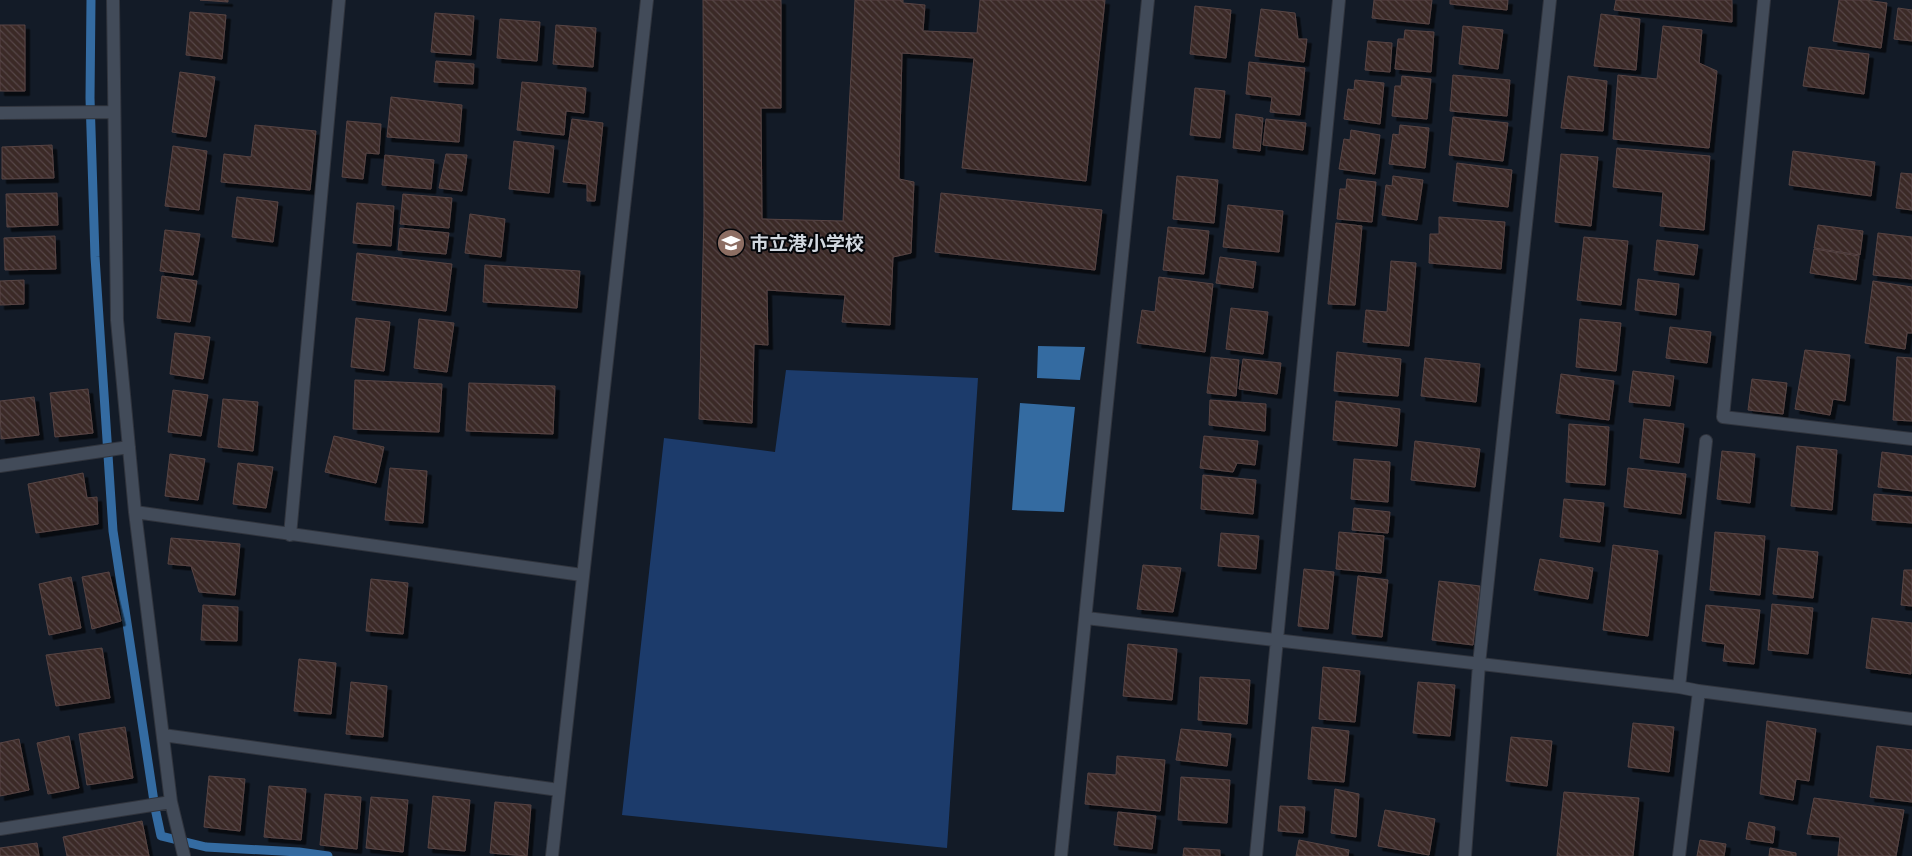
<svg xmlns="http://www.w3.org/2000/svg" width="1912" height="856" font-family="Commissioner,'Noto Sans JP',sans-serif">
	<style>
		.grass { fill: #1c3b6b }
		.water { fill: #346ba1 }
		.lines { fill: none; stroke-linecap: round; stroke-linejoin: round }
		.stream { stroke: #346ba1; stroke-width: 9 }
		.building { fill: url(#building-back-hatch); stroke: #574443; filter: url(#shadow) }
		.minor-casing { stroke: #30343d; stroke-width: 14 }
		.minor { stroke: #424b59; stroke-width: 12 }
		.labels { text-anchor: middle; stroke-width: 4; stroke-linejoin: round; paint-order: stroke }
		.poi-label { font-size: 19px; font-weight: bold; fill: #d2d8e0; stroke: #04060a; text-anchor: start }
	</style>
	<defs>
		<pattern id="building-back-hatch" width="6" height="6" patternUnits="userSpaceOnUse" patternTransform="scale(1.25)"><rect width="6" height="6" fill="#3b2928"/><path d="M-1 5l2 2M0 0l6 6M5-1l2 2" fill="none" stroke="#564747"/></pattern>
		<filter id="shadow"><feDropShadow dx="4.5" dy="4.5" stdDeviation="0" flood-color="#0009"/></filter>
	</defs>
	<rect width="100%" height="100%" fill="#131b27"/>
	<path class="grass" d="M786 370 978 378 947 848 622 815 664 438 775 452Z"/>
	<path class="water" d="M1038 346 1085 347 1080 380 1037 378Z
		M1020 403 1075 407 1064 512 1012 510Z"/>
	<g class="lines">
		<path class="stream" d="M91 0 90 98 95 257 113 531 155 808 161 836 206 847 299 852 328 856"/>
	</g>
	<path class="building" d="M200 0H228V2Z
		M703 0H781V108H761L762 219 843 221 855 0H903V3L925 5 923 31 977 33 980 0H1105L1086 181 962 168 974 58 902 53 899 179 914 182 911 253 893 257 890 325 842 322 845 295 767 290 768 345 754 344 752 423 699 419 704 215Z
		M1374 0H1432L1429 24 1372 18Z
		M1450 0H1508L1507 10 1450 4Z
		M1616 0H1732V22L1614 10Z
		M1839 0H1866L1887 3 1881 48 1833 41Z
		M1195 6 1231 10 1226 58 1190 54Z
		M1898 8 1912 10V41L1894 39Z
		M1261 9 1295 13 1298 39H1307L1304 62 1255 56Z
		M190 12 226 15 222 59 186 55Z
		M435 13 474 16 471 55 431 52Z
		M1601 14 1640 19 1636 70 1594 66Z
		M500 19 540 22 537 61 497 58Z
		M0 25H25V91H0Z
		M556 25 596 28 593 67 553 64Z
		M1463 26 1503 30 1498 69 1459 64Z
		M1663 26 1702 30 1699 63 1717 71 1709 148 1613 139 1618 75 1657 79Z
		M1405 30 1434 32 1431 72 1395 69 1398 39H1404Z
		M1368 41 1392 43 1390 72 1365 70Z
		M1809 47 1869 54 1864 94 1803 86Z
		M436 61 474 64 473 84 434 82Z
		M1249 62 1305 68 1300 115 1270 112 1272 97 1246 94Z
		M180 72 215 77 206 137 172 132Z
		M1453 75 1510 80 1507 116 1450 111Z
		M1402 76 1431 79 1427 119 1392 116 1395 86H1401Z
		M1568 76 1607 81 1603 131 1561 128Z
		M1355 80 1384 83 1380 124 1344 119 1348 89 1354 90Z
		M522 82 586 88 584 113 566 111 564 135 517 130Z
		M1195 88 1225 91 1220 138 1190 135Z
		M391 97 462 105 459 142 387 137Z
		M1236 114 1263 118 1260 151 1233 148Z
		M1453 117 1508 123 1503 161 1449 155Z
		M572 119 603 123 595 201H587V184L563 182Z
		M1266 119 1306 123 1303 150 1263 145Z
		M347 121 381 124 379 154 366 153 363 179 342 177Z
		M255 125 316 131 310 190 221 182 224 154 251 157Z
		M1400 125 1429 128 1425 168 1389 164 1393 134 1399 135Z
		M1351 130 1380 135 1375 174 1339 169 1344 139 1350 140Z
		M514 141 554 146 549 193 509 189Z
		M52 145 54 178 2 179V147Z
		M173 146 207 151 199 210 165 206Z
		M1617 148 1710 156 1704 230 1660 226 1663 192 1613 187Z
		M1793 151 1875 162 1871 196 1789 185Z
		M446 154 467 155 462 191 439 188Z
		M1561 154 1598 157 1591 226 1555 222Z
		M385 155 434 160 431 189 382 185Z
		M1457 163 1512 170 1508 207 1453 201Z
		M1901 173 1912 174V210L1896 208Z
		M1177 176 1218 180 1214 223 1173 219Z
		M1393 176 1423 180 1417 220 1382 215 1386 185 1392 186Z
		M1347 179 1376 182 1372 222 1337 219 1340 189H1346Z
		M57 193 58 225 7 227 6 194Z
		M941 193 1102 210 1095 270 935 252Z
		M403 194 452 198 449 228 400 224Z
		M237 197 278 202 273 242 232 237Z
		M357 203 394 206 391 246 353 243Z
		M1228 205 1283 211 1279 252 1223 247Z
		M470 214 505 219 501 257 465 253Z
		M1439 217 1505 222 1501 269 1429 263 1430 234H1439Z
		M1336 223 1362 226 1355 305 1328 304Z
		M1818 225 1863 231 1860 255 1814 248Z
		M1168 227 1209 231 1204 274 1163 270Z
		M400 228 449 233 446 254 398 250Z
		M165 230 200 234 193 275 160 271Z
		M1878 233 1912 237V279L1873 275Z
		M55 236 56 269 5 270 4 238Z
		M1584 237 1628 241 1621 305 1577 300Z
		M1657 240 1698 245 1694 275 1654 270Z
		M1814 249 1859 256 1856 280 1810 273Z
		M357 253 452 264 446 311 352 300Z
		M1220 257 1256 262 1253 288 1216 283Z
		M1391 261 1416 263 1409 346 1363 342 1366 310 1387 312Z
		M485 265 580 271 577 308 483 302Z
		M162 276 197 281 190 322 157 318Z
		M1159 277 1213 284 1205 352 1137 343 1142 310 1155 312Z
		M1638 279 1679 284 1676 315 1635 310Z
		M24 280V304L0 305V281Z
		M1873 281 1912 287V333H1907L1905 349 1865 343Z
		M1231 308 1268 312 1263 354 1226 349Z
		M356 318 390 322 384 371 351 367Z
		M419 319 454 323 447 372 414 368Z
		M1580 319 1621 323 1616 371 1576 367Z
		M1670 327 1711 332 1707 363 1666 358Z
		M175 333 210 337 203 379 170 374Z
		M1805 350 1850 355 1845 401 1833 399 1830 415 1795 409Z
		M1337 352 1401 359 1398 396 1334 391Z
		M1211 357 1239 360 1236 396 1207 393Z
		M1897 357 1912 358V421L1893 420Z
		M1425 358 1480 364 1476 402 1421 396Z
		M1243 359 1281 363 1277 394 1239 389Z
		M1633 371 1674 376 1670 406 1629 402Z
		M1561 374 1614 381 1609 420 1556 413Z
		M1752 379 1787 383 1783 414 1748 410Z
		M355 380 442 384 439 432 353 429Z
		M469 383 555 386 553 434 466 431Z
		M88 389 93 433 55 437 50 393Z
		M173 390 208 395 201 436 168 432Z
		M34 397 39 435 1 439 0 401Z
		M223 399 258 402 253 451 218 447Z
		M1210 400 1266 404 1265 431 1209 425Z
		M1336 401 1400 409 1397 446 1333 440Z
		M1644 419 1684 424 1679 463 1640 458Z
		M1569 424 1609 427 1605 485 1566 482Z
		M334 436 384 447 376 483 325 472Z
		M1204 436 1258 441 1255 465 1237 463 1233 472 1200 468Z
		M1415 441 1480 449 1475 487 1411 480Z
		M1797 446 1837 450 1832 510 1791 506Z
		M1722 451 1755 454 1750 503 1717 499Z
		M1882 452 1912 456V491L1878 487Z
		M170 454 205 459 198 500 165 496Z
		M1354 459 1390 462 1388 502 1351 499Z
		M238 463 273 467 266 508 233 504Z
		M390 468 427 471 423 523 385 520Z
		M1628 468 1686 474 1681 514 1624 507Z
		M83 473 87 498 97 497 98 524 36 533 28 484Z
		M1203 475 1256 480 1253 514 1201 509Z
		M1874 494 1912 497V523L1872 520Z
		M1564 499 1604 503 1600 542 1560 537Z
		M1354 508 1390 512 1388 533 1352 530Z
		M1339 532 1384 536 1381 573 1336 569Z
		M1715 532 1765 536 1760 595 1710 590Z
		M1221 533 1259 536 1256 569 1218 566Z
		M171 538 240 544 235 595 199 592 191 566 168 564Z
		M1613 545 1658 551 1648 636 1603 630Z
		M1778 548 1818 552 1813 598 1773 594Z
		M1540 559 1593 568 1588 599 1534 590Z
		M1143 565 1181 568 1173 612 1137 609Z
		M1304 569 1334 572 1328 629 1298 626Z
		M1904 570H1912V606L1901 605Z
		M109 572 121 621 92 629 82 577Z
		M1358 576 1388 580 1382 637 1352 634Z
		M71 577 81 628 49 635 39 584Z
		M371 579 408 583 403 634 366 631Z
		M1439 581 1480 586 1473 645 1432 640Z
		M1772 604 1813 608 1808 654 1768 650Z
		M203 605 238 607 237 641 201 640Z
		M1706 605 1760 610 1754 664 1723 661 1725 644 1702 641Z
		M1872 618 1912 623 1911 674 1866 668Z
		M1128 644 1177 649 1172 700 1123 696Z
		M102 648 110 698 56 706 46 655Z
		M299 659 336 663 331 714 294 711Z
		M1323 667 1360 671 1355 722 1319 719Z
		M1200 677 1250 680 1247 724 1198 720Z
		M351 682 387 686 383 737 346 734Z
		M1418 682 1455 685 1450 736 1413 733Z
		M1767 721 1816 729 1809 781 1796 779 1793 800 1760 794Z
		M1633 723 1674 727 1669 772 1628 767Z
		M125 727 133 778 87 785 79 734Z
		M1312 727 1349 731 1344 782 1308 779Z
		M1181 729 1231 734 1227 766 1176 760Z
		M69 736 79 788 48 794 37 743Z
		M1511 737 1552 741 1547 786 1506 781Z
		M19 739 29 790 0 796V743Z
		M1877 746 1912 750V802L1870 797Z
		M1117 756 1165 760 1160 811 1085 804 1088 773 1116 775Z
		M209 776 245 779 240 831 204 827Z
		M1181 777 1230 780 1227 823 1178 820Z
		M269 786 306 789 301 840 264 837Z
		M1335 789 1359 794 1356 837 1331 833Z
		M1564 792 1639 798 1633 856H1557Z
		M325 794 361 797 357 849 320 845Z
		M433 796 470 800 465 851 428 848Z
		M371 797 408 800 403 852 366 848Z
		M1814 798 1904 810 1896 856H1838L1840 837 1807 834Z
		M495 802 531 805 527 856 490 853Z
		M1280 806 1305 807 1303 833 1278 831Z
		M1385 810 1435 819 1429 855 1378 846Z
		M1118 812 1156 816 1152 849 1114 845Z
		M142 821 149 856H67L63 837Z
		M1749 822 1775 827 1773 843 1746 839Z
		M1299 840 1349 850 1348 856H1296Z
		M1700 840 1726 844 1724 856H1697Z
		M37 843 39 856H0V848Z
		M1184 848 1220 850V856H1183Z
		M1770 848 1796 853V856H1769Z"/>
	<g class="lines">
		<defs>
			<path id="minor" d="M113 0 117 320 135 512 171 802 184 856
				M1764 0 1723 417 1912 439
				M0 113 113 112
				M0 466 129 447
				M135 512 582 575
				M290 535 339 0
				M1086 618 1679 687 1699 691 1912 719
				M1679 687 1706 441
				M163 735 559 790
				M0 829 171 802
				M552 856 647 0
				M1061 856 1148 0
				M1256 856 1339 0
				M1465 856 1479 664 1550 0
				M1679 856 1699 691"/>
		</defs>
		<use href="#minor" class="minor-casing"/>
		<use href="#minor" class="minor"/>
	</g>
	<defs>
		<symbol id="school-disc" viewBox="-11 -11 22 22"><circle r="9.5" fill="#8d6e63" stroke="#04060a"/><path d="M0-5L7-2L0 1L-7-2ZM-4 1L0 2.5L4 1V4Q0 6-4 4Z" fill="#fff"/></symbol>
	</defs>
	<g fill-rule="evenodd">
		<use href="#school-disc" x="715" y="227" width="32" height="32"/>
	</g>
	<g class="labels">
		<g class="poi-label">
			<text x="750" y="250">市立港小学校</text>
		</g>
	</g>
</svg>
